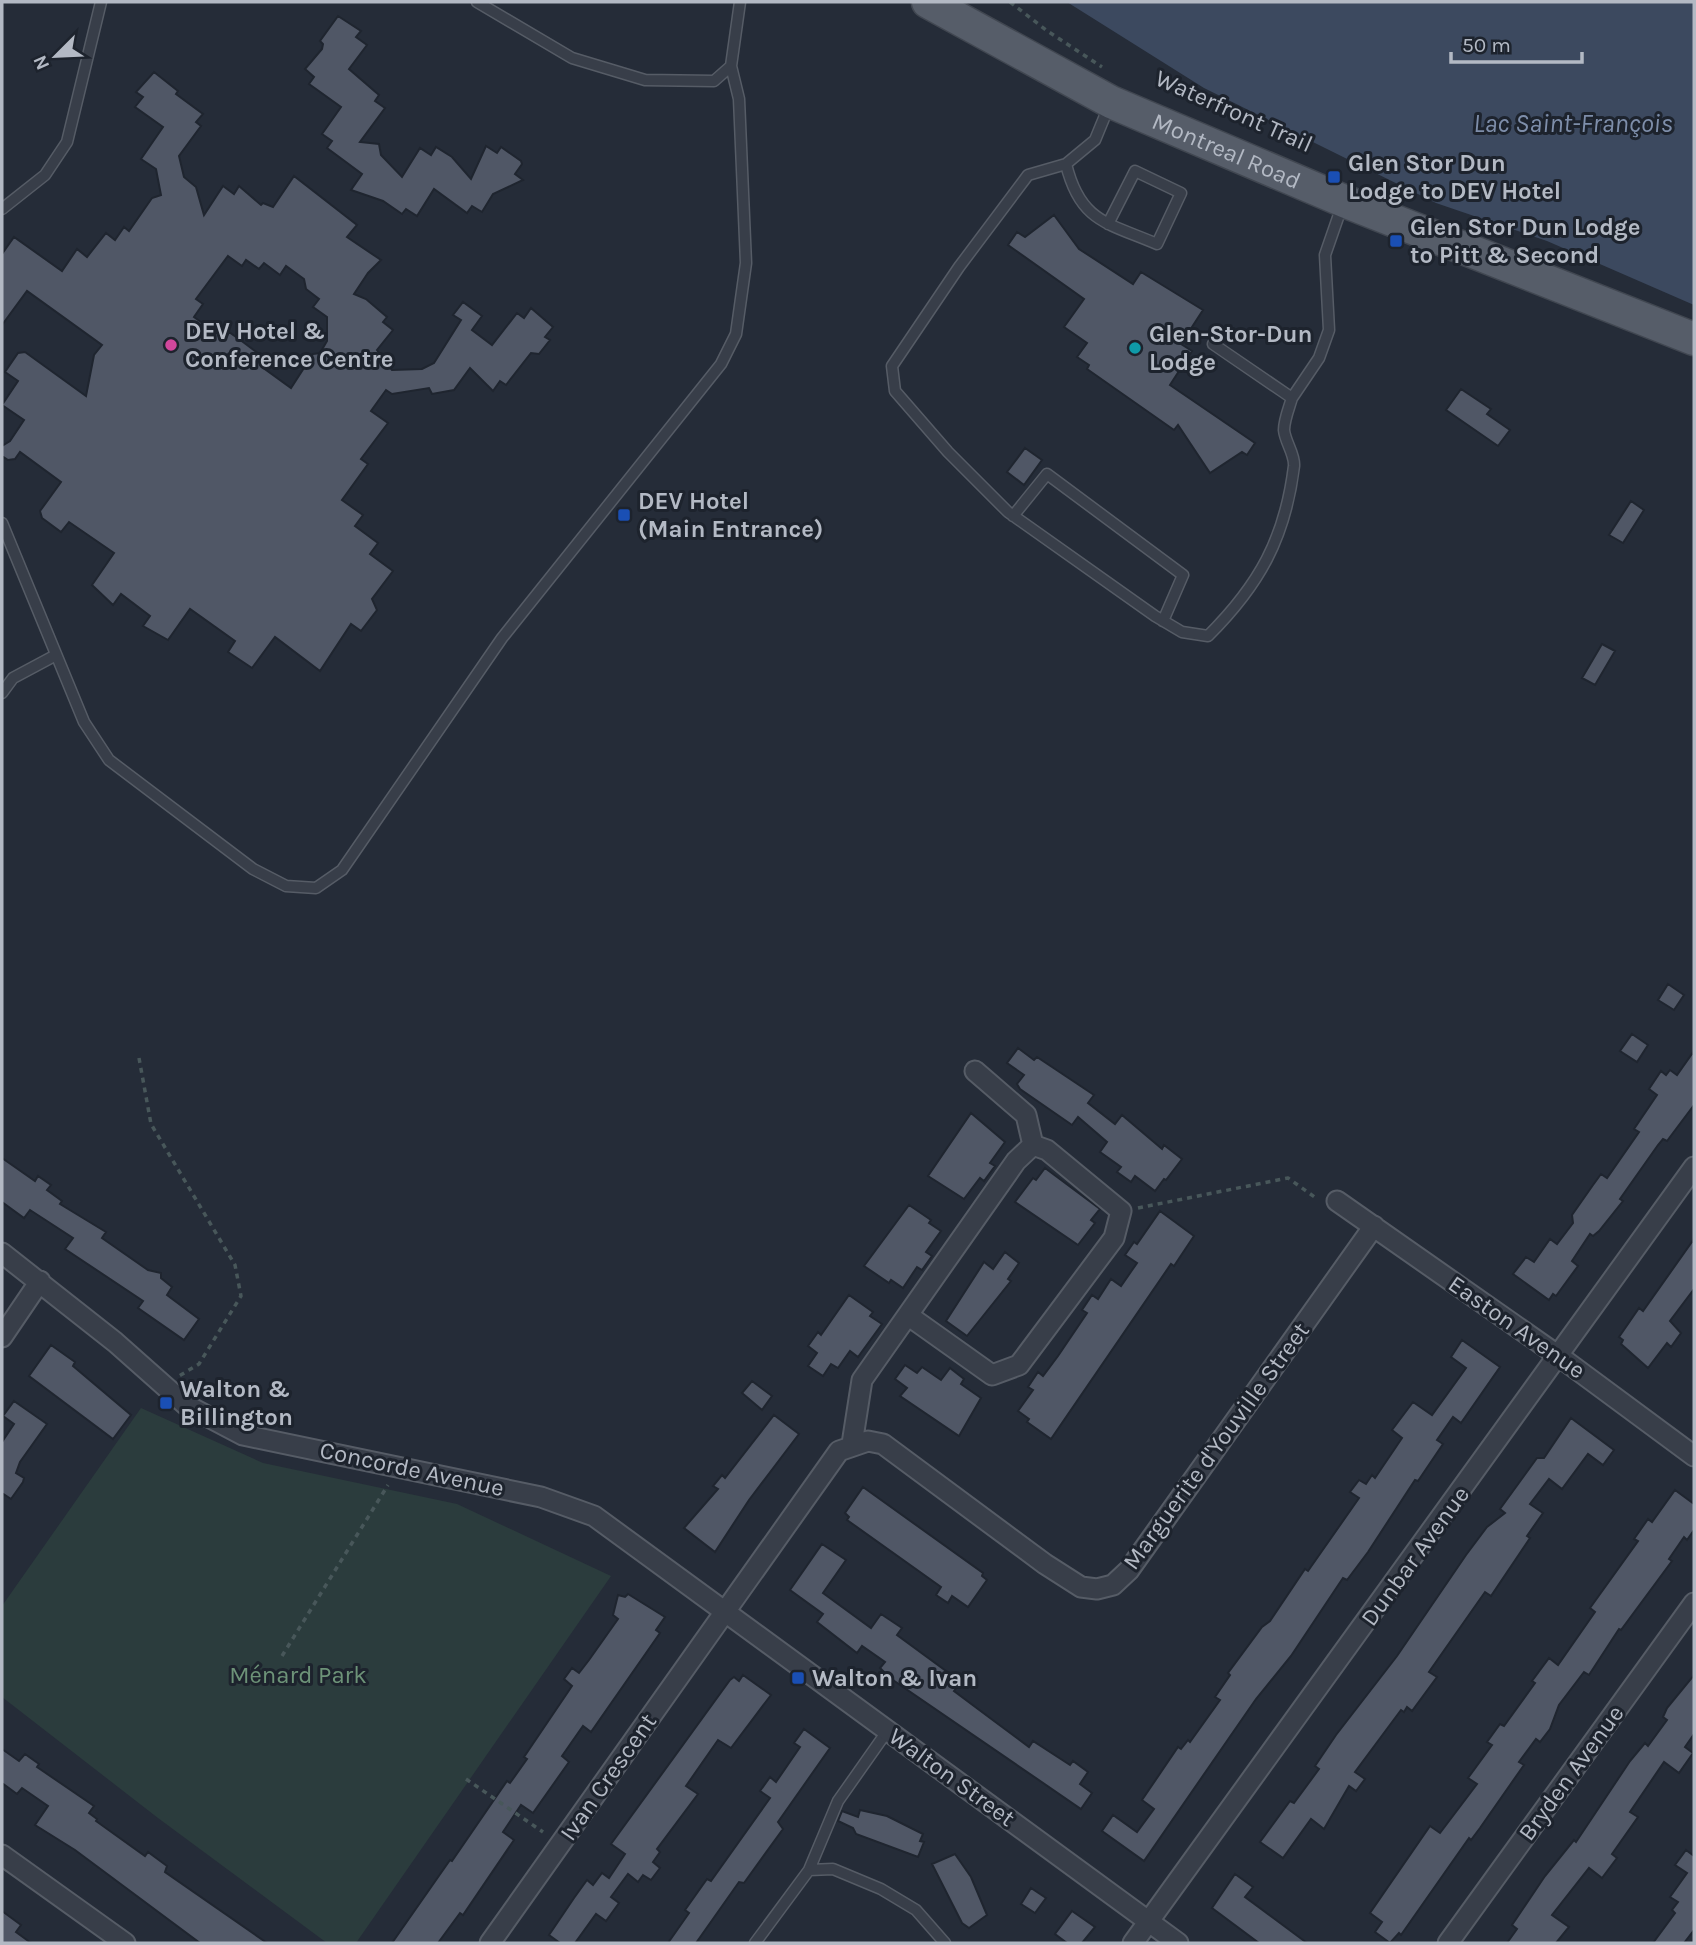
<svg xmlns="http://www.w3.org/2000/svg" width="1696" height="1945" font-family="Karla,sans-serif">
	<style>
		.green { fill: #2b3c3d }
		.water { fill: #3c495f }
		.building { fill: #505766; stroke: #1f252f; stroke-width: 2; fill-rule: evenodd }
		.lines { fill: none; stroke-linecap: round; stroke-linejoin: round }
		.service-casing { stroke: #565c66; stroke-width: 13 }
		.minor-casing { stroke: #565c66; stroke-width: 23 }
		.primary-casing { stroke: #414751; stroke-width: 35 }
		.path { stroke: #48575a; stroke-width: 3.5; stroke-dasharray: 5 5; stroke-linecap: butt }
		.service { stroke: #383e49; stroke-width: 10 }
		.minor { stroke: #383e49; stroke-width: 19 }
		.primary { stroke: #565d69; stroke-width: 32 }
		.transit-dot { fill: #1a4fb4; stroke: #1d232d; stroke-width: 2.5 }
		.hotel-dot { fill: #d1479c; stroke: #1d232d; stroke-width: 2.5 }
		.culture-dot { fill: #0f9aa8; stroke: #1d232d; stroke-width: 2.5 }
		.labels { text-anchor: middle; stroke-width: 6; stroke-linejoin: round; paint-order: stroke }
		.street-label { font-size: 24px; fill: #b3b9c4; stroke: #1d232d }
		.poi-label { font-size: 24px; font-weight: bold; fill: #b3b9c4; stroke: #1d232d; text-anchor: start }
		.park-label { font-size: 24px; fill: #6d9378; stroke: #1d232d }
		.water-label { font-size: 26px; font-style: italic; fill: #7e8eaa; stroke: #1d232d }
	</style>
	<rect width="100%" height="100%" fill="#252c38"/>
	<path class="green" d="M141 1408 263 1463 457 1504 611 1576 356 1943H327L158 1818 2 1697V1606Z"/>
	<path class="water" d="M1067 2H1694V305L1547 241 1436 203 1204 88Z"/>
	<path class="building" d="M338 16 361 31 356 37 367 45 349 69 379 95 375 101 385 108 360 142 379 144 381 155 402 177 420 148 431 155 436 147 452 157 471 179 486 146 497 153 501 147 521 161 522 164 515 174 523 180 493 194 482 212 472 206 467 213 434 189 417 216 406 209 402 214 383 201 351 190 362 174 327 148 332 141 322 134 341 107 309 84 314 77 305 69 322 49 323 44 320 41Z
		M154 72 178 91 176 94 203 114 196 122 201 126 179 156 184 177 196 187 204 215 223 186 234 194 239 186 261 205 263 203 273 207 294 176 357 225 347 237 381 260 368 273 354 294 366 299 387 317 383 322 393 330 377 350 392 370 422 369 434 363 461 320 453 315 463 302 482 316 472 330 492 345 517 313 524 318 531 308 553 327 545 337 550 340 539 354 531 353 506 385 500 381 493 391 470 368 454 390 432 394 429 388 392 394 386 390 371 411 388 423 361 459 368 464 342 500 363 515 355 526 378 543 370 554 393 571 372 599 377 610 361 631 351 624 320 671 275 637 252 668 228 652 235 641 190 609 168 640 143 626 150 616 121 594 113 605 92 585 114 553 69 522 61 532 42 518 40 511 61 482 20 452 15 459 8 460 2 456V446L10 441 24 420 2 405 18 381 5 372 18 353 25 352 86 396 94 355 102 345 27 291 2 325V254L14 237 62 271 77 249 87 257 106 233 115 240 124 227 129 231 152 198 161 195 156 169 141 159 163 127 135 107 143 97 136 92ZM228 256 242 266 246 260 259 269 264 263 280 275 286 266 304 279 306 289 319 299 313 307 327 317V341L320 353 313 354 291 388 262 367 267 360 243 342 229 332 225 339 194 317 203 304 196 299Z
		M1054 215 1079 249 1133 284 1141 272 1203 310 1181 344 1192 351 1170 385 1255 443 1247 455 1242 452 1210 473 1178 425 1174 430 1087 369 1089 365 1077 357 1087 343 1064 327 1084 299 1008 245 1017 232 1025 237Z
		M1461 389 1491 409 1487 414 1510 430 1498 446 1446 410Z
		M1025 448 1042 460 1024 485 1007 472Z
		M1631 501 1644 510 1623 543 1609 535Z
		M1602 644 1615 651 1595 685 1582 678Z
		M1668 984 1684 995 1674 1010 1658 1000Z
		M1632 1034 1648 1045 1637 1062 1620 1051Z
		M1018 1048 1034 1060 1037 1057 1094 1095 1088 1103 1115 1124 1122 1115 1162 1149 1164 1145 1182 1159 1166 1180 1164 1179 1155 1191 1135 1176 1131 1182 1117 1172 1121 1167 1100 1152 1107 1142 1078 1117 1072 1125 1020 1089 1017 1084 1024 1075 1007 1063Z
		M1694 1051V1105L1667 1141 1663 1139 1658 1145 1620 1199 1623 1201 1599 1231 1593 1236 1590 1234 1572 1261 1578 1266 1556 1296 1553 1294 1549 1300 1513 1274 1526 1257 1534 1262 1550 1239 1557 1244 1573 1223 1572 1215 1593 1185 1601 1174 1607 1178 1639 1132 1634 1129 1657 1095 1649 1089 1661 1071 1666 1075 1670 1070 1677 1075Z
		M971 1113 1005 1142 990 1163 995 1166 984 1181 980 1178 964 1199 928 1176Z
		M2 1158 35 1181 38 1176 51 1185 47 1190 62 1201 60 1204 106 1232 102 1238 148 1270 161 1273V1278L172 1287 167 1295 199 1319 184 1340 138 1308 143 1301 65 1249 73 1238 30 1210 24 1218 2 1202Z
		M1045 1168 1100 1209 1091 1220 1095 1223 1078 1245 1015 1202 1033 1178 1036 1180Z
		M909 1205 931 1220 929 1223 941 1231 926 1252 932 1256 922 1270 917 1267 903 1288 891 1280 889 1283 864 1266Z
		M1160 1211 1194 1236 1174 1266 1171 1264 1051 1439 1027 1422 1029 1419 1018 1411 1033 1390 1028 1387 1038 1372 1043 1376 1058 1356 1087 1313 1082 1310 1092 1295 1098 1299 1111 1279 1121 1286 1137 1263 1125 1255 1134 1242 1137 1244Z
		M1694 1239V1289L1670 1321 1681 1333 1671 1347 1667 1343 1648 1368 1621 1344 1623 1340 1619 1337 1639 1308 1643 1311Z
		M1005 1252 1019 1263 1008 1279 1011 1281 967 1336 946 1321 984 1262 993 1269Z
		M849 1295 873 1312 870 1316 882 1324 858 1357 850 1351 838 1368 831 1364 823 1376 808 1366 817 1353 808 1346 818 1332 821 1335Z
		M1462 1340 1500 1367 1461 1423 1453 1417 1437 1440 1443 1444 1418 1481 1415 1480 1368 1552 1347 1580 1343 1578 1291 1656 1256 1699 1144 1861 1102 1831 1113 1815 1137 1832 1154 1809 1142 1800 1178 1747 1181 1749 1188 1740 1190 1742 1220 1700 1215 1697 1230 1675 1228 1673 1262 1627 1270 1621 1305 1569 1308 1571 1359 1498 1350 1492 1359 1480 1366 1484 1372 1475 1375 1478 1402 1438 1392 1430 1413 1402 1432 1415 1466 1368 1451 1357Z
		M51 1345 75 1362 73 1366 131 1415 113 1439 29 1376Z
		M905 1365 917 1373 922 1367 941 1380 950 1368 964 1379 961 1384 981 1398 959 1436 900 1396 907 1388 895 1379Z
		M752 1381 772 1396 762 1410 742 1393Z
		M14 1401 47 1424 20 1462 16 1473 24 1478 23 1482 11 1499 2 1493V1442L14 1424 3 1416Z
		M774 1415 799 1434 749 1500 715 1552 684 1528 718 1489 713 1486 722 1475 725 1478Z
		M1571 1418 1614 1450 1603 1465 1588 1454 1562 1489 1549 1479 1530 1504 1543 1513 1527 1536 1530 1538 1491 1596 1485 1592 1429 1672 1437 1677 1412 1711 1407 1707 1404 1712 1401 1710 1355 1772 1365 1779 1356 1791 1349 1786 1324 1829 1311 1819 1283 1858 1260 1842 1290 1801 1294 1803 1319 1769 1315 1766 1336 1735 1397 1656 1466 1555 1487 1527 1505 1513 1500 1509 1537 1458H1544Z
		M863 1487 983 1573 982 1576 987 1580 968 1607 952 1596 948 1603 936 1595 941 1587 847 1520 849 1517 845 1513Z
		M1675 1490 1694 1504V1530L1687 1540 1684 1537 1669 1559 1672 1561 1621 1630 1619 1629 1589 1675 1584 1672 1559 1705 1550 1729 1540 1742 1536 1739 1519 1762 1524 1765 1480 1828 1471 1840 1469 1838 1401 1935 1399 1933 1390 1943 1375 1932 1382 1922 1370 1913 1430 1826 1440 1833 1477 1784 1468 1778 1492 1745 1487 1742 1500 1724 1504 1726 1535 1683 1532 1681 1549 1658 1558 1665 1595 1612 1590 1608 1638 1541 1634 1539 1648 1519 1652 1522Z
		M822 1544 846 1560 823 1593 871 1628 881 1614 902 1628 897 1635 961 1682 954 1691 990 1718 1029 1747 1033 1741 1070 1765 1073 1761 1088 1772 1080 1784 1092 1793 1081 1809 890 1678 880 1668 885 1662 862 1646 857 1653 817 1622 823 1614 790 1590Z
		M628 1594 665 1617 656 1630 660 1633 591 1732 583 1726 562 1756 569 1762 533 1813 521 1805 503 1832 514 1840 463 1915 460 1913 438 1943H392L450 1860 452 1861 507 1781 510 1783 527 1759 524 1757 572 1686 564 1679 572 1668 579 1673 589 1660 618 1619 613 1615 618 1595 625 1597Z
		M743 1675 771 1695 731 1748 718 1740 686 1786 698 1794 657 1849 660 1852 653 1862 660 1868 651 1880 643 1875 638 1882 628 1874 611 1897 619 1903 606 1921 596 1914 575 1943H560L549 1935 574 1898 587 1880 593 1885 602 1873 609 1878 625 1854 611 1844 730 1680 734 1677 739 1681Z
		M1694 1675V1734L1685 1747 1693 1753 1679 1773 1664 1762 1630 1812 1638 1817 1612 1854 1617 1858 1602 1878 1589 1868 1552 1915 1569 1927 1556 1943H1507L1517 1929 1512 1925 1545 1876 1574 1840 1576 1842 1630 1761 1645 1743 1648 1746 1667 1720 1663 1717 1667 1708Z
		M804 1729 830 1748 778 1822 783 1829 744 1883 739 1882 696 1943H668L689 1913 685 1910 707 1879 711 1881 770 1798 760 1791 770 1777 776 1782 800 1747 794 1743Z
		M2 1749 19 1761 25 1754 39 1764 37 1767 94 1806 89 1813 97 1819 96 1821 145 1856 148 1852 167 1866 165 1872 267 1943H200L75 1850 35 1825 48 1806 22 1788 17 1794 2 1783Z
		M860 1810 887 1816 923 1834 920 1841 924 1842 918 1857 856 1834 853 1828 838 1821 842 1811 858 1817Z
		M1686 1850 1694 1856V1930L1684 1943H1653L1675 1913 1672 1910 1678 1902 1670 1897 1687 1873 1675 1865Z
		M955 1854 971 1877 987 1915 969 1928 962 1923 932 1864Z
		M1235 1874 1253 1887 1245 1897 1307 1943H1259L1212 1908Z
		M1031 1888 1046 1898 1035 1913 1021 1904Z
		M2 1911 21 1925 16 1932 31 1943H2Z
		M1072 1911 1095 1927 1082 1943H1067L1055 1934Z"/>
	<g class="lines">
		<defs>
			<path id="service" d="M477 2 572 58 645 80 714 81 731 66
				M1066 164 1028 175 959 267 892 366 895 391 948 452 1008 512 1155 616 1182 632 1208 636C1259 585 1285 539 1294 466 1295 454 1285 442 1284 430 1284 420 1289 408 1292 398L1213 344
				M2 209 45 175 67 142 101 2
				M1108 224 1135 171 1181 193 1157 244C1108 223 1080 222 1066 164L1095 140 1109 106
				M1292 398 1319 358 1329 330 1325 255 1342 206
				M1013 516 1047 474 1183 575 1163 621
				M2 523 84 722 109 760 253 869 286 886 316 888 342 870 502 638 721 364 736 334 746 263 739 99 731 66 740 2
				M2 693 13 678 56 655
				M809 1870 833 1869 881 1889 916 1910 945 1943
				M755 1943 809 1870 838 1801 888 1730"/>
			<path id="minor" d="M975 1071 1026 1115 1033 1145
				M1337 1201 1560 1357 1694 1456
				M2 1253 115 1342 186 1405 243 1435 541 1497 594 1516 1178 1943
				M2 1337 40 1281
				M852 1444 862 1380 1016 1161 1033 1145 1047 1150 1121 1211 1114 1238 1019 1365 992 1375 909 1316
				M2 1855 125 1943
				M490 1943 839 1451 868 1441 883 1444 1045 1564 1081 1587 1097 1589 1113 1585 1129 1570 1374 1226
				M1133 1943 1694 1167
				M1448 1943 1694 1603"/>
			<g id="primary">
				<path id="s1" d="M928 2 1111 102 1344 201 1694 339"/>
			</g>
		</defs>
		<use href="#service" class="service-casing"/>
		<use href="#minor" class="minor-casing"/>
		<use href="#primary" class="primary-casing"/>
		<path class="path" d="M1010 2 1046 30 1102 67
			M139 1058 151 1124 235 1265 241 1296 199 1364 179 1376
			M1138 1208 1288 1178 1316 1198
			M282 1656 388 1485
			M466 1779 543 1832"/>
		<use href="#service" class="service"/>
		<use href="#minor" class="minor"/>
		<use href="#primary" class="primary"/>
	</g>
	<g class="transit-dot">
		<rect x="1327" y="170" width="14" height="14" rx="3.5"/>
		<rect x="1389" y="234" width="14" height="14" rx="3.5"/>
		<rect x="617" y="508" width="14" height="14" rx="3.5"/>
		<rect x="159" y="1396" width="14" height="14" rx="3.5"/>
		<rect x="791" y="1671" width="14" height="14" rx="3.5"/>
	</g>
	<circle class="hotel-dot" cx="171" cy="345" r="7"/>
	<circle class="culture-dot" cx="1135" cy="348" r="7"/>
	<g class="labels">
		<g class="street-label">
			<text transform="translate(1234 111) rotate(24)" y="8">Waterfront Trail</text>
			<text dy="8" stroke="none"><textPath href="#s1" startOffset="334">Montreal Road</textPath></text>
			<text transform="translate(1517 1327) rotate(35)" y="8">Easton Avenue</text>
			<text transform="translate(1216 1446) rotate(-54)" y="8">Marguerite d'Youville Street</text>
			<text transform="translate(412 1469) rotate(12)" y="8">Concorde Avenue</text>
			<text transform="translate(1415 1556) rotate(-54)" y="8">Dunbar Avenue</text>
			<text transform="translate(1571 1773) rotate(-54)" y="8">Bryden Avenue</text>
			<text transform="translate(608 1777) rotate(-55)" y="8">Ivan Crescent</text>
			<text transform="translate(952 1777) rotate(36)" y="8">Walton Street</text>
		</g>
		<g class="poi-label">
			<text x="1348" y="171">Glen Stor Dun<tspan x="1348" dy="28">Lodge to DEV Hotel</tspan></text>
			<text x="1410" y="235">Glen Stor Dun Lodge<tspan x="1410" dy="28">to Pitt &amp; Second</tspan></text>
			<text x="185" y="339">DEV Hotel &amp;<tspan x="185" dy="28">Conference Centre</tspan></text>
			<text x="1149" y="342">Glen-Stor-Dun<tspan x="1149" dy="28">Lodge</tspan></text>
			<text x="638" y="509">DEV Hotel<tspan x="638" dy="28">(Main Entrance)</tspan></text>
			<text x="180" y="1397">Walton &amp;<tspan x="180" dy="28">Billington</tspan></text>
			<text x="812" y="1686">Walton &amp; Ivan</text>
		</g>
		<g class="park-label">
			<text x="298" y="1683">Ménard Park</text>
		</g>
		<g class="water-label">
			<text x="1573" y="132">Lac Saint-François</text>
		</g>
	</g>
	<rect width="1696" height="1945" fill="none" stroke="#b3b9c4" stroke-width="7"/>
	<g transform="translate(56 56) rotate(246)" stroke="#1d232d" stroke-width="5" paint-order="stroke">
	<path d="M0-5L12 26L0 18L-12 26Z" fill="#b3b9c4"/>
	<text y="-10" font-size="19" font-weight="bold" text-anchor="middle" fill="#b3b9c4">N</text>
	</g>
	<path d="M1451 52v10h131v-10" fill="none" stroke="#b3b9c4" stroke-width="3.5"/>
	<text x="1462" y="52" font-size="21" fill="#b3b9c4" stroke="#1d232d" stroke-width="5" paint-order="stroke">50 m</text>
</svg>
